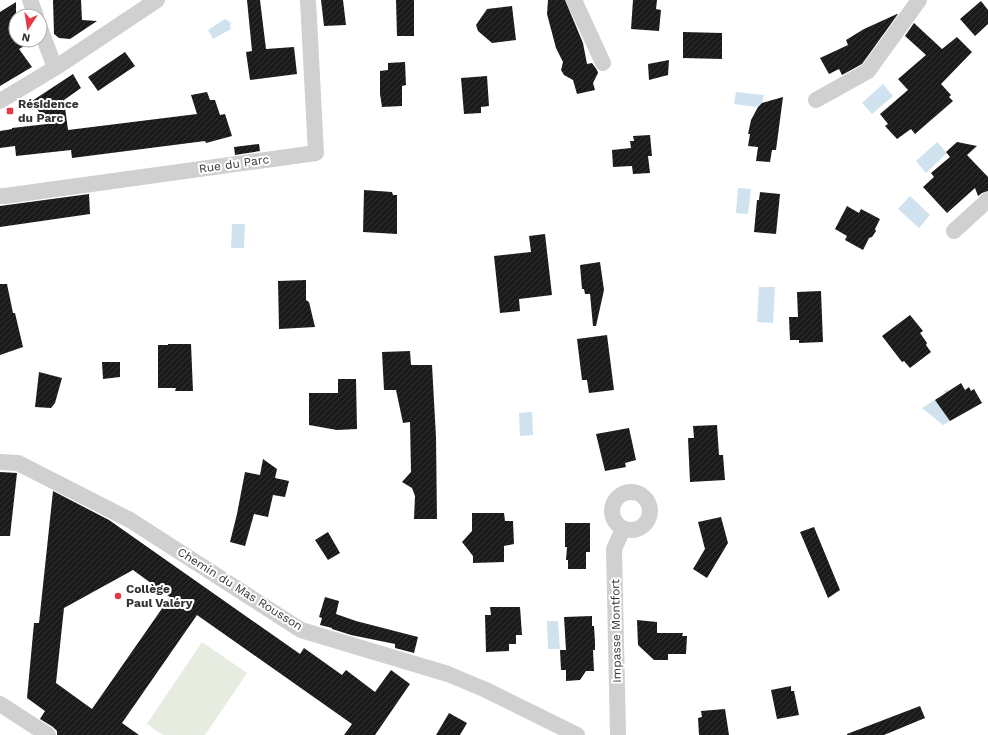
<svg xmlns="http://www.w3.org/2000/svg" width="988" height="735" font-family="'Work Sans',sans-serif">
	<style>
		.grass { fill: #e6ecdf }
		.water { fill: #cfe2ee }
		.building { fill: url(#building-hatch); fill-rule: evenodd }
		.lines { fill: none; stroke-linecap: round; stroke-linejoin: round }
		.street { stroke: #d0d0d0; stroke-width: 16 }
		.poi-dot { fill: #e63946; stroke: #fff; stroke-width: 1.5 }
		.labels { text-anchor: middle; stroke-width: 4; stroke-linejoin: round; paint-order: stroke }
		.poi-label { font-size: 12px; font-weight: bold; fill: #333; stroke: #fff; text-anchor: start }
		.street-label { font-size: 12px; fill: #333; stroke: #fff }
	</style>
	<defs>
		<pattern id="building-hatch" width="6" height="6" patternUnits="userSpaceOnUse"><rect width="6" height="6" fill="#1a1a1a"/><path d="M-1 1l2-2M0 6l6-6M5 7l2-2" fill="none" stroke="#333"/></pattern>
	</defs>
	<rect width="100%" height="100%" fill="#fff"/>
	<path class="grass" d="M202 642 247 673 205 735H163L147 724Z"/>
	<path class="water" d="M225 19 231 23 230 27 231 29 213 39 208 30Z
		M883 84 893 96 872 114 862 103Z
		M736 92 764 95 762 103 756 107 734 104Z
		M937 142 947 153 926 173 916 161Z
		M738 188 751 189 748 214 736 213Z
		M910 196 930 215 919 228 898 209Z
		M232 224H245L244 248H231Z
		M759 287H775L773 323 757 322Z
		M948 389 955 401 942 409 950 421 943 425 922 408 945 394 944 391Z
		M532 412 533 435 520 436 519 413Z
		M547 621H558L560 649H548Z"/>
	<path class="building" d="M53 0H81L82 20 97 21 70 39 59 38 54 34Z
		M247 0H260L266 49 294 47 297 74 250 80 246 52 252 51Z
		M321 0H343L346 25 324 26Z
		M396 0H414V36H397Z
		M548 0H565L583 43 587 64 592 63 597 70 598 73 593 83 595 90 577 94 573 80 564 75 561 70 563 62 556 48 547 14Z
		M633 0H657L656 9 661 10 659 31 631 29Z
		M981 1 988 10V24L975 36 960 19Z
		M16 2V40H23L26 45 19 49 32 67 0 86V12Z
		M512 6 516 40 492 43 478 31 476 25 487 9Z
		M897 14H898L862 64 842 75 839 69 829 74 820 58 848 45 846 40 864 29Z
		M914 23 942 49 957 37 972 52 941 84 951 95 949 97 953 101 915 134 911 129 897 139 885 126 888 124 880 114 908 90 898 79 926 55 905 36Z
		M683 32 722 33V59L683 58Z
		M125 52 135 66 98 91 88 77Z
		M669 60 668 75 649 80 648 64Z
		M405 62 406 85 402 86V106L382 107 380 94V71L388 70V63Z
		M73 74 81 88 64 100 68 130 197 114 191 95 207 92 210 100H215L220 115 225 114 232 136 206 143 205 141 72 158 71 150 16 156 15 146 0 148V131L12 129V128L47 124 32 101Z
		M487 76 489 106 481 107V113L464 114 461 78Z
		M783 97 776 150H772L770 162 756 161 758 147 748 146 750 134H748L751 120 758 107 762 103Z
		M650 135 652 156H648L650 173 633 174 632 166 613 167 612 150 631 148 630 141H634L633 136Z
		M957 142 977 146 967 155 988 177V191L982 193 978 196 975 188 947 213 923 187 934 177 931 173 950 157 946 152Z
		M259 144 260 151 235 155 234 147Z
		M364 190 392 192 393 195H397V234L363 232Z
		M760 192 780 194 776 234 754 232 757 200H759Z
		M89 194 90 214 0 227V206Z
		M847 206 859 213 861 209 880 219 875 229 876 231 872 237 869 238 863 250 845 240 847 236 835 229Z
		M545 234 552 295 519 299 520 311 500 313 494 256 531 252 529 236Z
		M600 262 604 290 596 326H593L590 294H585L584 289H582L580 265Z
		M306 280V300L309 302 315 327 279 329 278 281Z
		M0 284H7L13 313H15L23 347 0 355Z
		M821 291 823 342 799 343V340H790L789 317H798L797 292Z
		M910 315 923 331 920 333 927 343 926 345 931 352 910 368 904 361 902 362 882 336Z
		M607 335 614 390 589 393 587 380H582L577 339Z
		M168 344H191L193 391H175L176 388H158V345H168Z
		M410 351 411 365H432L436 437 437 519H414L415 496 412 488 402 482 411 472 410 422 403 423 396 390H384L382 352Z
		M102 362H120V377L103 379Z
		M39 372 62 378 55 403 51 408 35 407Z
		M338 379H356L357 429 337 430 309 425V393H338Z
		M961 383 965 390 969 387 971 391 974 389 982 403 950 421 935 400Z
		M717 425 719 455H723L725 480 690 482 688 438H694L693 426Z
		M629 428 636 460 625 463 626 467 605 471 596 434Z
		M263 459 277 469 275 478 289 481 285 497 273 495 268 517 254 514 245 546 230 542 237 514 245 472 260 475Z
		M0 472 17 473 10 536H0Z
		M53 491 109 520 300 654 304 648 342 675 346 670 375 692 391 670 410 684 375 735H344L352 724 197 615 122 723 139 735H57V731L53 727 40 719 45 711 27 698 34 623H39ZM133 570 170 597 92 709 56 683 64 608Z
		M472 513H504L505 521H513L514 544 504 546V562L473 563V556L462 542 472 531Z
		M721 517 728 543 707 578 693 569 705 549 698 522Z
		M565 523H590V552H586V569H568V560H566L567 547H565Z
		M814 527 840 590 828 598 800 532Z
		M328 532 340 553 328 560 315 540Z
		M325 597 339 601 336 614 356 621 418 637 414 653 395 648V644L351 635 332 629V628L320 625 322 618 319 617Z
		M490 607H520L522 635H516V644H509V651L486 652 485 615H491Z
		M592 616V626H594L595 642V650H593L594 671H586L580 680 566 681V670H561L560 650H566L564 617Z
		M637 620 657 622V633H683L682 636H687L686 654H668V660H654L638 645Z
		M791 686V691H794L799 715 777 719 771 690Z
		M920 706 925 718 884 735H847V734Z
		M725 709 729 735H699L698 718 702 717 701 711Z
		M449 713 467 723 460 735H436Z"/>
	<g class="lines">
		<path class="street" d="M30 0 36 16
			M574 0 603 63
			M40 28 55 68
			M816 100 868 71 919 0
			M0 101 55 68 157 0
			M0 196H5L316 153 308 0
			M954 231 988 200
			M0 462 18 463 130 520 301 630 448 674 486 690 577 735
			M612 511a19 19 0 1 1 38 0a19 19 0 1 1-38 0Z
			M0 704 48 735
			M618 735 614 549 623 529"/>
	</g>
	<g class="poi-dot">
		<rect x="6" y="107" width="8" height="8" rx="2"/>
		<circle cx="118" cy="596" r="4"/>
	</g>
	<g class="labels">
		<g class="poi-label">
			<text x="18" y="108">Résidence<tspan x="18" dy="14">du Parc</tspan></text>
			<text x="126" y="593">Collège<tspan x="126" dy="14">Paul Valéry</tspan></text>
		</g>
		<g class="street-label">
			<text transform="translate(234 164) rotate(-8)" y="4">Rue du Parc</text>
			<text transform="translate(240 589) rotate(32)" y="4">Chemin du Mas Rousson</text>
			<text transform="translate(616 631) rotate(-91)" y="4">Impasse Montfort</text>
		</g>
	</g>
	<g transform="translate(28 28) rotate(192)"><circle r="19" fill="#ffffff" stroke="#adadad"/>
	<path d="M0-3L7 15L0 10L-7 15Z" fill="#e63946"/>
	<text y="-6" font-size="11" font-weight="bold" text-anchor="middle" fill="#333333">N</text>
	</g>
</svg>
